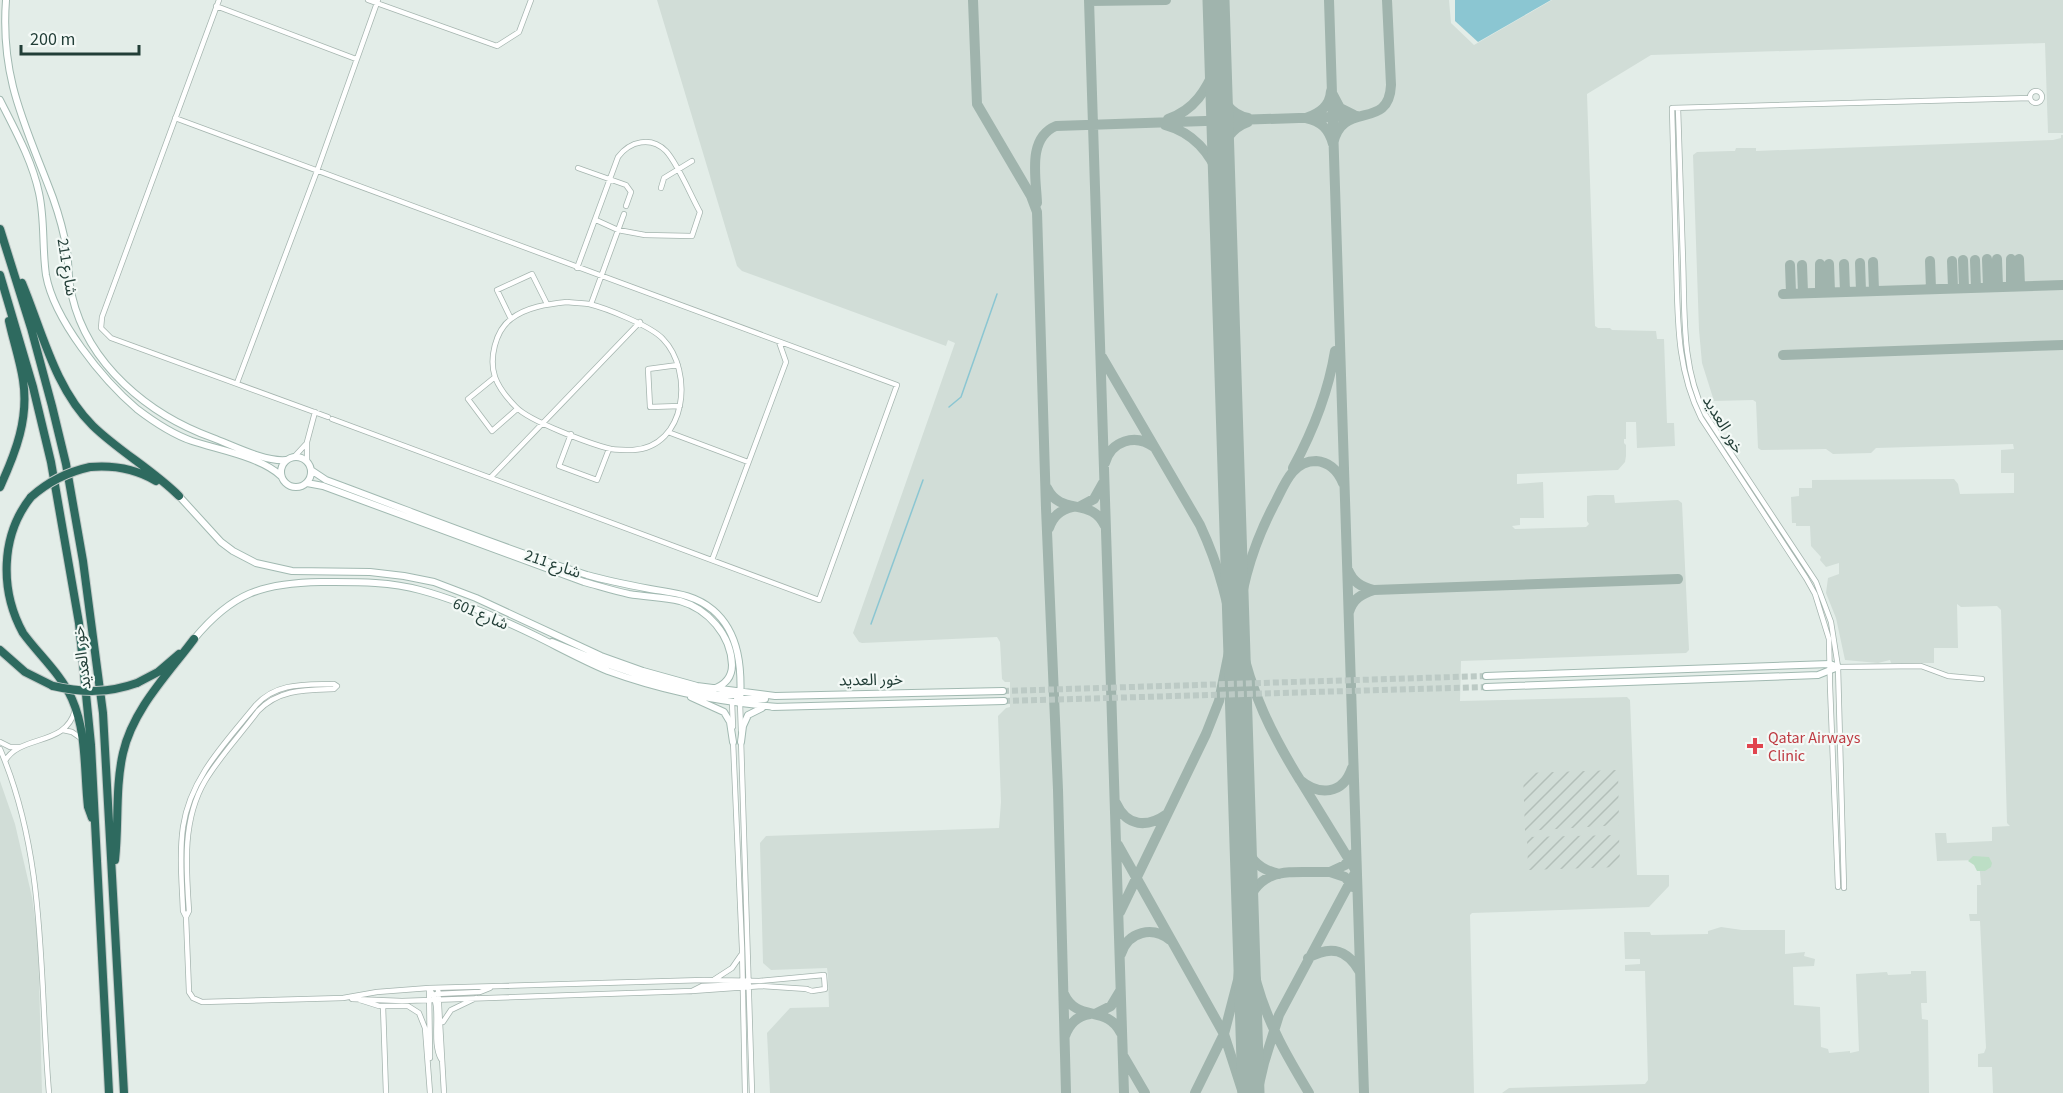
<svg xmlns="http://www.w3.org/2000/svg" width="2063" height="1093" font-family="'Source Sans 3','Noto Sans Arabic',sans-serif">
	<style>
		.built { fill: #d1ddd7 }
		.industrial { fill: url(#industrial-furrows) }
		.green { fill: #bcdec5 }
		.water { fill: #8bc6d2 }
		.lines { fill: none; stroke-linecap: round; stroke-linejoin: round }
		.stream { stroke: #8bc6d2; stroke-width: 1.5 }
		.taxiway { stroke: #a0b4ad; stroke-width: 10 }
		.runway { stroke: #a0b4ad; stroke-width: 27 }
		.secondary-tunnel { stroke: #bccac5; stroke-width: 6; stroke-dasharray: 6 3; stroke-linecap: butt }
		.minor-casing { stroke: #a5b5af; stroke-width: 6 }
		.secondary-casing { stroke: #a1b9b1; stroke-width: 8 }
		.motorway-casing { stroke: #c1c9c7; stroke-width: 10 }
		.minor { stroke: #fff; stroke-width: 4.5 }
		.secondary { stroke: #fff; stroke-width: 6 }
		.motorway { stroke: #2e6a5f; stroke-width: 8 }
		.motorway-bridge-casing { stroke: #c1c9c7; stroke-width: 10; stroke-linecap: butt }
		.motorway-bridge { stroke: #2e6a5f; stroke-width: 8 }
		.health-dot { fill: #e0444e; stroke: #f3f9f6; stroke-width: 2 }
		.labels { text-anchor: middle; stroke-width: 4.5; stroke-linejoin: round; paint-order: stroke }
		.street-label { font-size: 16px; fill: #223e37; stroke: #f3f9f6 }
		.health-label { font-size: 16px; fill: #be3a42; stroke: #f3f9f6; text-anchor: start }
	</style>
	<defs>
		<pattern id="industrial-furrows" width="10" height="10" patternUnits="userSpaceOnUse" patternTransform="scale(1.5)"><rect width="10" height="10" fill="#d1ddd7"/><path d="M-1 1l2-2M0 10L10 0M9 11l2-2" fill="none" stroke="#b3bfb9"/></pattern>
	</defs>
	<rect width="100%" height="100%" fill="#e3ede8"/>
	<path class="built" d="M657 0H1449L1451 23 1474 45 1552 0H2063V133H2048L2045 43 1651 55 1587 94 1595 326 1598 328H1610L1612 330 1656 331 1657 339H1664L1667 423H1674L1675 446 1637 448 1636 422H1626V439H1624V443L1626 445V456L1625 462 1618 470 1517 474V484L1543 482 1544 518H1520V525L1512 526 1515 529 1586 527 1589 524 1587 521V496L1595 495H1614L1615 503 1678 500 1682 503 1689 650 1686 653 1461 661 1460 701 1627 697 1630 700 1637 875H1669V886L1649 907 1472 913 1470 915 1474 1093H770L767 1033 790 1008 829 1007 828 976 827 968 771 970 763 963 760 843 766 836 999 828 1001 802 998 716 1006 708 1010 707V682H1005L1002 679 1000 642 997 637 862 643 859 642 853 633 955 343 948 340 946 346 742 271 737 266Z
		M2061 135H2063V1093H1993L1992 1067H1978V1054L1984 1053 1986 1048 1980 921H1970L1969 914H1977V885H1981L1979 860 1937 861 1935 833H1946L1947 843 1992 841V827L2010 826 2007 823 2001 610 1997 606 1961 607 1957 604 1958 648H1934V663H1891L1890 660 1878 663 1845 660 1836 618 1826 593 1828 578 1839 574V563L1826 567 1820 560 1821 557 1811 546 1810 526H1796V523H1792L1791 497 1799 496V488H1812V480L1954 479 1958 484 1960 494 2014 493V473H2001V450L2014 449 2013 444 1876 448 1871 453 1833 454 1826 449 1761 450 1758 448 1756 402 1753 400 1714 401 1702 363 1699 330 1693 155 1697 152 1731 151H1735L1736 148H1756V151L2053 140 2061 138Z
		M0 781 15 824 32 897 38 941 42 1093H0Z
		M1721 927 1742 930H1785V954L1805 952 1804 956 1815 959 1814 966 1793 967 1794 1005 1820 1007 1821 1047 1828 1049 1829 1053 1850 1051V1053L1859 1051 1856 974 1887 972 1888 975 1911 974V971H1926L1927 1003H1921L1922 1019 1928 1020 1929 1093H1502L1509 1088 1645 1084 1648 1080 1645 971H1625V965L1640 964V959H1625L1624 932H1650L1651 935 1708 934V931Z"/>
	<path class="industrial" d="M1618 770 1619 825 1525 831 1523 773Z
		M1619 835 1620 867 1528 870 1527 837Z"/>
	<path class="green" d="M1973 856 1989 857 1992 863 1991 867 1985 871H1977L1974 865 1968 861Z"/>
	<path class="water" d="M1455 0H1551L1478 42 1455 21Z"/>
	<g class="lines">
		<path class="stream" d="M949 407 961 397 997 294
			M871 624 923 480"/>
		<path class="taxiway" d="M973 0 977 104 1031 196 1037 212 1046 508 1058 790 1066 1093
			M1089 0 1124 1093
			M1329 0 1364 1093
			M1089 1 1166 0
			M1218 82C1222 100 1229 114 1248 118
			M1354 115 1340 108 1331 91C1330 106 1320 113 1306 118 1321 121 1329 129 1333 144 1342 99 1389 132 1391 85L1387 0
			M1168 119C1195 110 1206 90 1217 65
			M1165 125C1194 133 1209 152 1221 179
			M1220 159C1223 141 1231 128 1248 122
			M1037 203C1036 177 1027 138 1056 126L1357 116
			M1987 259 1988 287
			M1997 259 1998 287
			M2011 259V286
			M2019 259 2020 286
			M1963 260 1964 288
			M1975 260 1976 288
			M1930 261 1931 289
			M1952 261 1953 288
			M1873 262 1874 291
			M1860 263 1861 291
			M1820 264V292
			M1829 264 1830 292
			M1844 264 1845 292
			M1790 265 1791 293
			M1802 265 1803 293
			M1783 294 2063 285
			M1783 355 2063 345
			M1102 357 1200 525C1220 568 1229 605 1236 651
			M1105 463C1111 441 1135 433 1154 447
			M1293 468C1313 431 1328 394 1335 351
			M1047 488C1061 517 1091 496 1105 526
			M1079 507 1094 499 1103 483
			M1049 528C1053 516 1060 510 1073 507
			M1348 570C1353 582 1361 587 1374 590L1678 579
			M1349 612C1353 599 1361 594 1374 590
			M1237 633C1240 586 1254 542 1276 501 1285 483 1293 461 1316 461 1329 462 1338 471 1343 483
			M1240 640C1251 692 1272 735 1300 780
			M1116 803C1127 827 1147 828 1167 814
			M1242 837C1248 857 1257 869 1279 874
			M1118 845 1224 1034 1243 1093
			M1353 854 1345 865 1330 872 1345 877 1353 887
			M1244 910C1260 864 1288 873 1330 872
			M1120 912 1206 734 1219 701 1231 642
			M1245 920C1249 941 1251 963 1257 984 1268 1024 1288 1058 1309 1093
			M1121 954C1128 931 1153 926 1170 940
			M1308 958C1331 945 1347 949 1360 972
			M1064 994C1077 1023 1107 1004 1121 1033
			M1095 1014 1111 1006 1120 991
			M1065 1036C1069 1024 1077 1016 1090 1014
			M1124 1057 1145 1093
			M1195 1093 1224 1034 1238 980 1243 935
			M1257 1093 1264 1063 1279 1015 1356 871 1300 780C1319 796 1343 795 1352 768"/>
		<path class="runway" d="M1216 0 1251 1093"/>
		<path class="secondary-tunnel" d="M1003 691 1486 676
			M1004 701 1486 687"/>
		<defs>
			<path id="minor" d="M219 0 102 317 101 328 111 338 328 417
				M368 0 497 46 519 32 531 0
				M216 6 356 59
				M2030 97a6 6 0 1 1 12 0a6 6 0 1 1-12 0Z
				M1678 108C1680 159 1681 209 1683 260 1685 312 1681 366 1705 414L1816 582 1831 622 1838 667 1844 888
				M175 118 897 385 819 600 332 419
				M578 168 626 185 631 192 626 206
				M661 188 664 178 692 161
				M577 268 618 157C630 141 651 136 666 151 678 164 691 196 700 212L692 236 645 235 618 230 596 220
				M567 302C574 303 582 303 589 304 606 308 651 326 663 339 694 371 687 447 633 450 626 450 618 450 611 449 590 444 529 421 516 407 508 399 499 388 495 377 489 359 495 331 511 319 526 307 548 304 567 302Z
				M591 304 624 214
				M511 319 497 290 532 274 547 304
				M678 365 648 369 650 407 680 406
				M495 377 468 399 492 431 517 409
				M237 383 317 171 378 0
				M668 432 748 462
				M571 434 559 466 597 480 609 449
				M294 457 306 444
				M307 462V442L315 412
				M491 477 640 322
				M712 560 786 362 779 342
				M1838 667 1921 666 1948 676 1982 679
				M334 684 337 686 334 689C306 690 279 689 258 711 241 734 220 756 205 781 182 820 186 867 189 911L186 917 183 911C182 884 179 855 183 827 190 778 226 742 256 705 277 682 305 685 334 684Z
				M732 702 733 727
				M740 703 741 731
				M63 730 72 732 82 739
				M741 739 752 1093
				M733 741 742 948 745 1093
				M0 742 10 747H20
				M0 749C47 858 39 978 49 1093
				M5 761C20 734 66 747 75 710
				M1838 887 1830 686 1829 639 1815 594 1806 578 1701 418C1675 366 1678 313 1676 256 1675 207 1673 157 1672 108L2030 98
				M186 917 189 992 193 998 202 1002 343 998 377 992 429 988 704 980 759 981 824 975 825 989 812 991 806 989
				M715 979 732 968 741 955
				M429 988 430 1058
				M438 988 444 1093
				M429 989C444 1005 430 1039 441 1059
				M692 991 702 986 745 984
				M436 994 480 992 490 988
				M352 999 402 1001 692 991 762 986 807 989
				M360 1000 379 1006H408L419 1013 425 1028 430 1093
				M383 1006 386 1093
				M443 1022 451 1010 476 998"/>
			<path id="secondary" d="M6 0C0 81 27 128 53 198 59 215 64 233 67 251 69 266 68 281 72 296 88 365 149 415 213 438 234 446 265 462 286 460
				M0 100C15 130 32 160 39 193 45 220 42 247 46 275 54 320 103 380 137 409 154 422 172 434 192 441 219 450 261 457 281 476
				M281 472a15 15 0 1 1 30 0a15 15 0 1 1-30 0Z
				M311 470 326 480C413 512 499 547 587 575 608 581 629 585 650 589 673 593 694 594 713 610 740 633 742 670 740 703
				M307 483 323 486 584 582C599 586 614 591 629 594 646 597 663 597 680 601 708 609 731 635 732 665 732 678 725 685 713 689
				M179 496 221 542 233 551 256 563 292 571 370 572 404 576 434 582 476 598 601 656 643 671 697 686 775 696 1003 691
				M194 639C232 593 262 583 321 582 354 582 388 581 420 590 461 601 501 619 538 637 562 649 584 661 608 671 663 691 719 702 777 707
				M552 642 609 665 653 680 717 695H737
				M1486 676 1830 664 1838 667
				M1486 687 1818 675 1838 667
				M691 697 724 712 730 722 733 742
				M737 699H765
				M772 707 1004 701
				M741 742 743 726 748 715 762 708"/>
			<path id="motorway" d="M0 229 31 328 52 406 66 464 83 561 103 713 124 1093
				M0 275 33 387 51 462 79 623 91 745 109 1093
				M22 283C42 331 55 389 93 426 120 452 153 470 179 496
				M90 467C113 465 136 469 156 481
				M0 487C16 452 29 418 23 380 20 360 13 340 9 321
				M31 497C0 536 0 591 23 633 39 655 61 674 72 699 87 733 84 771 88 807L92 818
				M0 650 25 672 53 686
				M137 683 158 672 179 654
				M115 860C119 825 115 788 123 753 133 709 168 674 194 639"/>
		</defs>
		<use href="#minor" class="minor-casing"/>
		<use href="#secondary" class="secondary-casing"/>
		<use href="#motorway" class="motorway-casing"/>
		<use href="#minor" class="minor"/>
		<use href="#secondary" class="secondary"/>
		<use href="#motorway" class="motorway"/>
		<defs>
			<path id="motorway-bridge" d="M31 497C49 481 67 472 90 467
				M53 686C83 693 109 693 137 683"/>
		</defs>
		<use href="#motorway-bridge" class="motorway-bridge-casing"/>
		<use href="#motorway-bridge" class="motorway-bridge"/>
	</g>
	<path class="health-dot" d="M1752 737h6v6h6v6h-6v6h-6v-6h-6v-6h6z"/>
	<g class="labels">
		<g class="street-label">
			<text transform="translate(68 267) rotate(81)" y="6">شارع 211</text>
			<text transform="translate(1724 424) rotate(59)" y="6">خور العديد</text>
			<text transform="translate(553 563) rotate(19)" y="6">شارع 211</text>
			<text transform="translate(481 613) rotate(23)" y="6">شارع 601</text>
			<text transform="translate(81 658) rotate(-97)" y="6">خور العديد</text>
			<text transform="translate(871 679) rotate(-1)" y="6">خور العديد</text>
		</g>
		<g class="health-label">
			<text x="1768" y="743">Qatar Airways<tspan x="1768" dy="18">Clinic</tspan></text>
		</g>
	</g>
	<path d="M21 45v9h118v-9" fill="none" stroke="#223e37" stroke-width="3"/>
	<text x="30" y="45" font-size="18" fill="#223e37" stroke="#f3f9f6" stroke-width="4.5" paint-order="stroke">200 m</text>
</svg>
